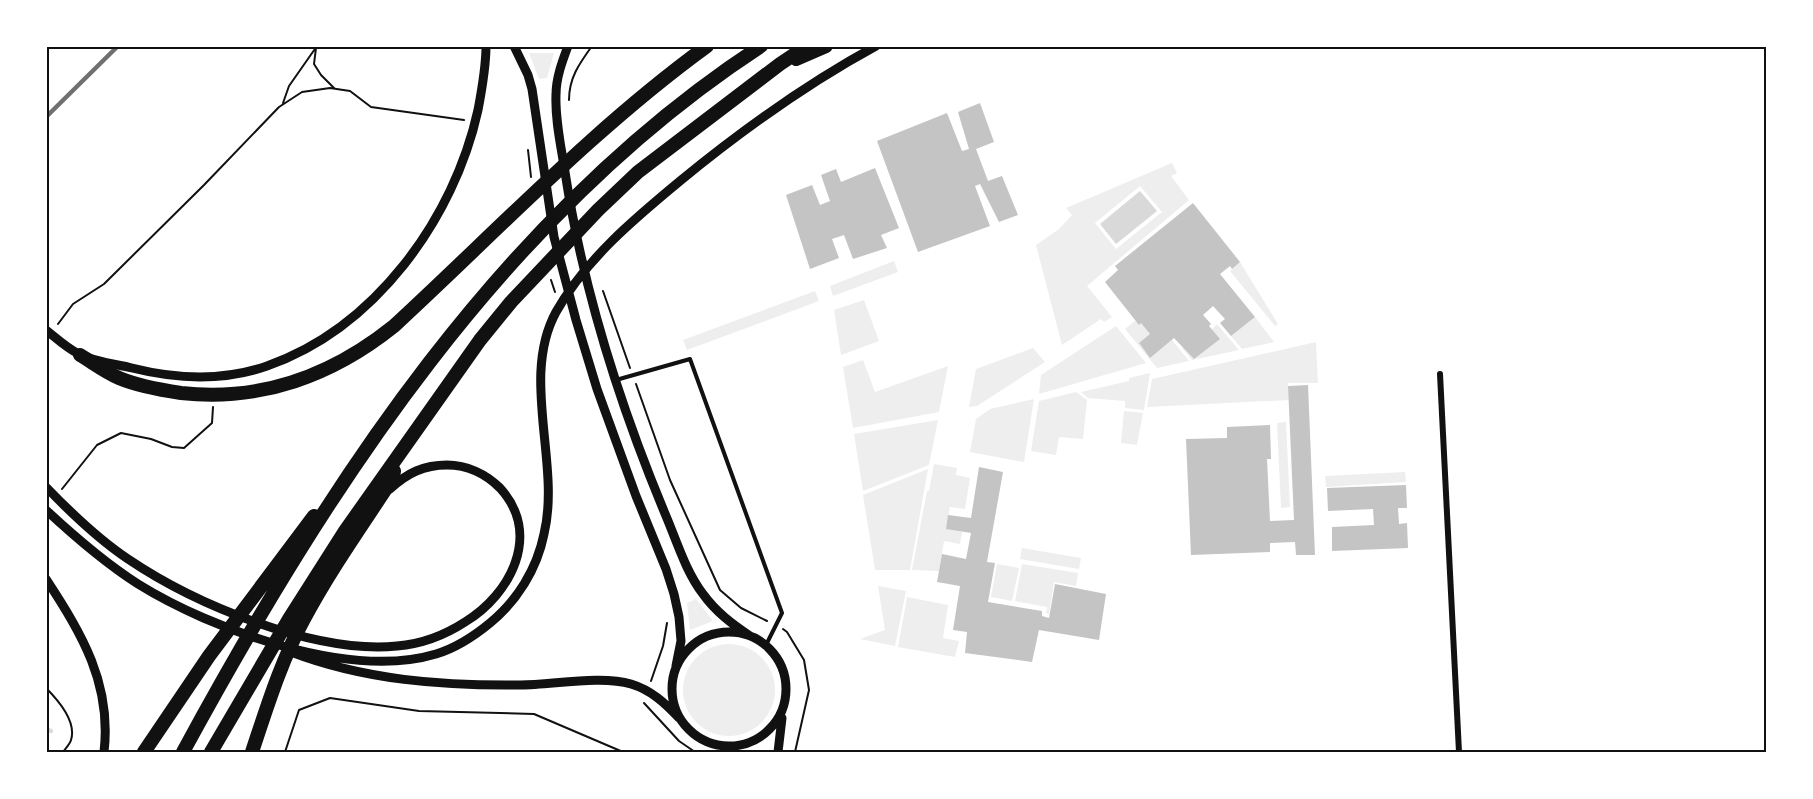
<svg xmlns="http://www.w3.org/2000/svg" width="1813" height="799" font-family="Arial,sans-serif">
	<style>
		.green { fill: #eee; fill-rule: evenodd }
		.water { fill: #d9d9d9 }
		.lines { fill: none; stroke-linecap: round; stroke-linejoin: round }
		.stream { stroke: #d9d9d9; stroke-width: 4.5 }
		.building { fill: #c4c4c4 }
		.path { stroke: #111; stroke-width: 2 }
		.service { stroke: #111; stroke-width: 4 }
		.minor { stroke: #111; stroke-width: 6 }
		.tertiary { stroke: #111; stroke-width: 9 }
		.motorway { stroke: #111; stroke-width: 14 }
		.rail { stroke: #707070; stroke-width: 4.5 }
		.neatline { fill: none; stroke: #111; stroke-width: 2 }
	</style>
	<rect width="100%" height="100%" fill="#fff"/>
	<path class="green" d="M529 53H554L547 78 539 79Z
		M1172 163 1177 173 1171 176 1189 200 1087 286 1112 317 1104 322 1101 319 1062 345 1036 245 1059 229 1072 215 1066 208ZM1140 186 1162 212 1116 249 1095 223Z
		M894 261 898 272 833 296 830 286Z
		M1240 262 1278 324 1275 326 1230 271Z
		M815 291 819 301 687 350 683 340Z
		M864 300 879 341 841 355 834 310Z
		M1255 317 1274 342 1242 349 1231 336Z
		M1136 320 1139 324 1141 323 1150 334 1139 344 1150 357 1172 340 1189 361 1157 368 1125 329Z
		M1217 324 1239 350 1192 360 1182 348 1184 347 1194 359 1212 329Z
		M1116 326 1146 363 1039 394 1041 375Z
		M1316 342 1318 383H1288L1289 400 1147 407 1152 379Z
		M1033 348 1045 362 977 406 969 407 976 369Z
		M863 360 875 392 948 366 939 412 853 428 843 367Z
		M1150 373 1144 410 1125 408V401L1088 398 1081 392 1129 381V378Z
		M1076 392 1087 400 1083 439 1059 437 1056 455 1031 451 1039 401Z
		M1034 399 1024 462 970 452 976 419 990 409Z
		M1124 411 1143 413 1137 445 1121 443Z
		M938 420 929 465 863 491 854 434Z
		M1286 422 1290 507 1281 508 1277 423Z
		M934 464 957 468 956 475 970 478 965 509 950 507 946 528 962 532 960 544 944 541 939 571 912 570 927 491H929Z
		M928 469 910 570H875L863 495Z
		M1405 472 1406 482 1326 487 1325 476Z
		M1022 548 1081 558 1079 569 1020 559Z
		M997 564 1019 568 1012 601 991 597Z
		M1022 564 1078 573 1076 586 1054 582 1049 614 1046 613 1047 607 1015 601Z
		M878 586 906 591 895 646 860 639 885 630Z
		M907 597 948 605 943 638 959 641 955 657 898 647Z
		M696 599 713 621 690 630 687 603Z
		M683 690a46 46 0 1 1 92 0a46 46 0 1 1-92 0Z"/>
	<path class="water" d="M1140 191 1157 211 1116 244 1100 224Z"/>
	<g class="lines">
		<path class="stream" d="M46 729 51 731"/>
	</g>
	<path class="building" d="M980 103 994 142 976 149 988 181 1002 176 1018 215 999 222 980 184 975 186 990 226 918 252 877 141 947 113 962 151 969 149 958 112Z
		M875 168 899 228 881 235 887 248 853 259 844 235 832 239 839 258 810 269 786 195 812 185 820 205 830 201 821 175 836 169 841 182Z
		M1193 203 1240 262 1232 269 1230 266 1220 274 1255 317 1231 336 1220 323 1225 319 1213 306 1203 315 1211 324 1209 326 1220 339 1194 359 1174 338 1150 358 1139 343 1150 334 1141 323 1139 325 1105 282 1118 270 1115 266Z
		M1308 385 1315 555H1296L1295 542 1270 543V552L1191 555 1186 439 1227 438V427L1270 425 1271 459H1267L1270 521 1294 520 1288 386Z
		M979 467 1003 472 987 562 995 563 988 602 1042 611V616L1049 618 1055 584 1106 594 1099 640 1039 630 1032 662 965 653 967 632 953 630 960 586 937 582 942 554 966 559 971 533 946 529 948 515 971 518Z
		M1406 485 1407 508H1398L1399 524 1407 523 1408 548 1332 551V527L1374 525 1373 509 1328 511 1327 488Z"/>
	<g class="lines">
		<path class="path" d="M316 48 314 64 321 75 334 88
			M569 100C569 78 579 64 592 46
			M283 103 289 86 317 46
			M528 150 531 177
			M551 280 555 292
			M603 291 630 368
			M58 324 73 304 104 284 204 185 279 107 302 92 330 88 350 91 371 107 464 120
			M636 384 670 480 720 590 741 608 767 621
			M62 489 97 445 121 433 151 439 172 447 184 448 212 423 213 407
			M783 629 787 632 804 660 809 690 795 752
			M651 681 663 646 667 623
			M46 688C58 700 77 721 71 740 70 744 65 749 63 752
			M644 703 679 741 695 752
			M285 752 299 710 330 698 419 711 534 714 623 752"/>
		<path class="service" d="M616 380 690 359 782 613 766 645"/>
		<path class="minor" d="M1440 374 1459 752"/>
		<path class="tertiary" d="M514 46 528 75 532 89 554 237 576 320 597 389 636 496 666 569 674 594 679 617 681 641 676 666
			M568 46C562 62 556 78 556 95 555 120 561 146 565 172 583 290 620 406 666 516 677 542 686 572 703 594 716 612 732 624 750 636
			M46 330C56 338 68 349 79 354 95 362 116 364 132 368 176 379 224 381 267 366 375 328 454 219 478 110 482 89 486 67 486 46
			M46 487C72 514 98 539 128 559 196 605 315 654 397 646 422 644 445 635 465 622 511 594 542 534 500 488 486 474 467 465 447 465 424 465 407 473 390 489
			M46 510C75 537 105 563 138 584 212 630 350 680 436 654 456 648 473 637 490 623 517 601 537 569 544 534 561 464 520 378 556 312 586 259 634 219 680 181 741 131 806 84 876 46
			M46 579C82 634 112 684 104 752
			M672 689a57 57 0 1 1 114 0a57 57 0 1 1-114 0Z
			M291 652C364 680 443 686 521 685 552 685 601 675 631 684 651 690 665 703 679 718
			M778 752 782 718"/>
		<path class="motorway" d="M796 59 826 46
			M80 355C92 362 105 372 119 378 138 386 161 390 181 393 261 402 333 375 394 326 497 231 593 129 707 46
			M144 752 209 656 314 516
			M183 752C327 487 503 214 761 46
			M211 752 289 619 345 531 480 340 511 302 598 210 638 172 780 64 807 46
			M252 752C267 707 281 661 304 619 330 570 363 524 393 478L394 471"/>
		<path class="rail" d="M46 117 118 46"/>
	</g>
	<rect width="1813" height="799" fill="none" stroke="#ffffff" stroke-width="96"/>
	<rect x="48" y="48" width="1717" height="703" class="neatline"/>
</svg>
